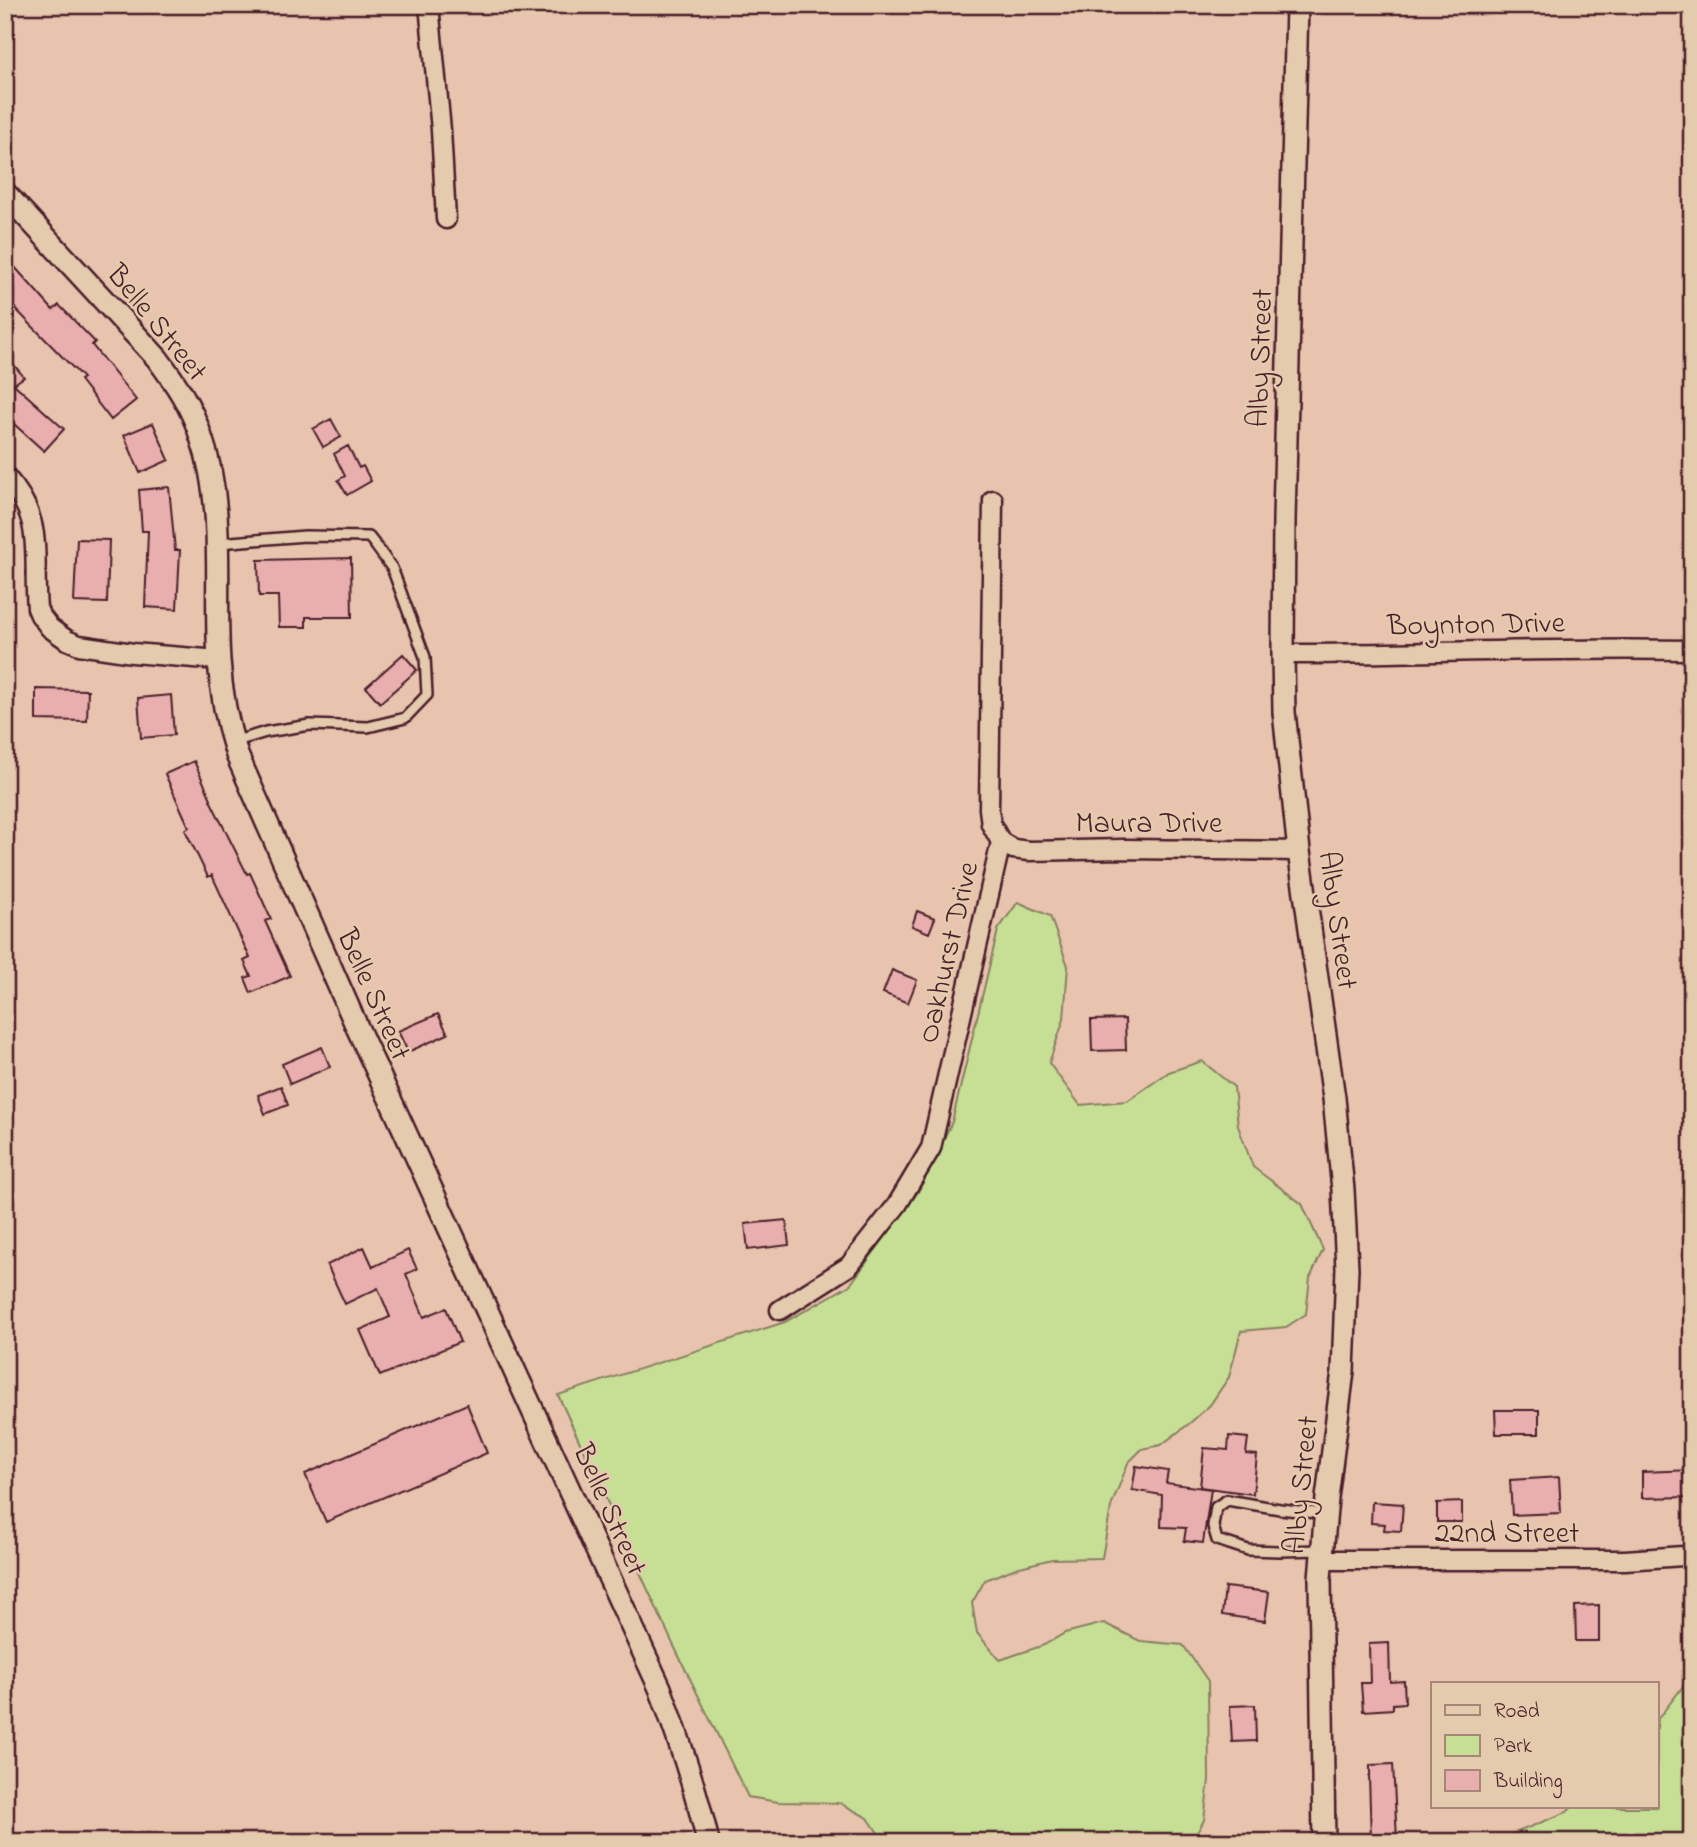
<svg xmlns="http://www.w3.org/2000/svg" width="1697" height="1847" font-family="'Indie Flower',sans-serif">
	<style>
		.green { fill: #c6df95; stroke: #887f60; stroke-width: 2 }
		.building { fill: #e9afae; stroke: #4a1f2b; stroke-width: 2 }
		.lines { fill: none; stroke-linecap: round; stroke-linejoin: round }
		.service-casing { stroke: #4a1f2b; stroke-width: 14 }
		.minor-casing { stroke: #4a1f2b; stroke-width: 23 }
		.tertiary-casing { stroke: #4a1f2b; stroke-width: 26 }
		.service { stroke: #e5cbad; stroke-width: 9 }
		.minor { stroke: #e5cbad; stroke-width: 18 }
		.tertiary { stroke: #e5cbad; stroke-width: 21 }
		.labels { text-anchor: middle; stroke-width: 5; stroke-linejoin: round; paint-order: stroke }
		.street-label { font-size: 30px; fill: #4a1f2b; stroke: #e5cbad }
	</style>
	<rect width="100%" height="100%" fill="#e8c4af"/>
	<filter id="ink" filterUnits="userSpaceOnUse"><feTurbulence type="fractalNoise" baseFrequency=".0143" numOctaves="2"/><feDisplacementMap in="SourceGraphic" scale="14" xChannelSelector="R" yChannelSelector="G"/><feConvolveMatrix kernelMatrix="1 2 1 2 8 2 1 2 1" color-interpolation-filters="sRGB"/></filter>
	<g filter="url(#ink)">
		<path class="green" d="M1018 902 1050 916 1068 966 1064 1019 1049 1063 1080 1105 1127 1101 1169 1072 1202 1061 1234 1087 1238 1126 1253 1167 1302 1204 1323 1250 1310 1278 1306 1314 1286 1327 1241 1331 1229 1377 1210 1405 1190 1423 1161 1445 1142 1449 1128 1463 1111 1507 1102 1558 1052 1559 1016 1568 985 1580 972 1603 977 1633 1000 1660 1044 1645 1065 1633 1104 1623 1140 1641 1183 1645 1208 1681 1209 1780 1204 1820 1195 1837 1113 1839 1111 1842H884L868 1818 840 1803 778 1802 748 1797 672 1642 558 1395 785 1322 850 1285 918 1192 952 1122 998 930Z
			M1692 1675V1842H1499L1515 1833 1567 1812 1572 1807H1657V1720Z"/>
		<path class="building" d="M5 256 53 310 59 305 95 342 92 345 136 400 111 420 80 380 83 378 5 298Z
			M5 354 24 377 14 384 64 429 44 451 5 416Z
			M331 419 341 437 323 447 313 429Z
			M153 423 169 460 140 473 124 435Z
			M348 446 359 468 363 466 371 481 347 495 338 480 345 476 334 454Z
			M169 487 175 550H180L177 609 145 607 148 531H142L139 490Z
			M77 539 109 540 107 603 74 602Z
			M351 558 352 617H306V627H279L278 596H259L258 560Z
			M403 654 417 670 380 703 366 687Z
			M36 689 88 690 87 721 36 720Z
			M171 695 174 735 141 738 138 698Z
			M194 761 211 799 210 800 247 874 250 873 271 919 265 921 290 976 251 993 245 978 251 976 244 961 250 958 212 875 208 877 185 830 189 827 165 774Z
			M917 911 935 918 929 933 912 926Z
			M892 970 917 980 908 1003 883 993Z
			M438 1014 448 1034 408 1052 398 1031Z
			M1125 1019 1126 1050 1092 1051 1091 1020Z
			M322 1047 330 1067 290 1084 282 1064Z
			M281 1086 288 1105 265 1114 258 1095Z
			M786 1220 789 1245 748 1250 745 1224Z
			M364 1247 373 1267 408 1250 417 1269 406 1274 424 1317 446 1308 460 1342 380 1376 360 1330 390 1317 378 1288 345 1304 327 1265Z
			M467 1404 487 1453 326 1522 305 1474Z
			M1495 1410H1539V1434H1496Z
			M1229 1436 1248 1438 1246 1454 1257 1455 1253 1494 1200 1487 1204 1448 1228 1450Z
			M1136 1466 1168 1471 1166 1483 1211 1489 1203 1543 1184 1541 1186 1528 1161 1527 1162 1495 1132 1490Z
			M1692 1470V1497L1642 1498V1472Z
			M1559 1477 1561 1513 1512 1515 1510 1480Z
			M1372 1502 1403 1504 1401 1531 1384 1530 1385 1524 1371 1523Z
			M1462 1502V1522H1437V1503Z
			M1225 1587 1269 1592 1265 1621 1222 1615Z
			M1599 1605V1641H1576L1575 1606Z
			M1389 1643 1390 1682 1404 1681 1405 1703 1393 1704V1709L1363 1711 1361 1683H1370L1369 1644Z
			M1255 1705 1256 1741 1232 1742 1230 1706Z
			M1393 1764 1397 1839 1371 1840 1369 1776 1370 1775V1765Z"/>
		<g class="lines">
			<defs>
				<path id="service" d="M219 543 305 536 369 537 376 546 392 568 425 657 427 695 405 718 368 727 310 725 266 732 233 742
					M1322 1550 1279 1551 1248 1550 1217 1540 1213 1526 1216 1507 1227 1500 1280 1509 1325 1514"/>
				<path id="minor" d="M429 5 441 130 446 219
					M5 476C46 520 32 554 37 608L40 615 50 628 67 640 79 645 133 653 219 660
					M1283 654C1419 654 1555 647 1692 650
					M1001 842 1013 849 1029 851 1123 849 1299 851
					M780 1310 849 1266 897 1205 931 1148 1001 842 991 824 989 809 993 500
					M1321 1560H1625L1683 1556 1692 1554"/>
				<path id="tertiary" d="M1297 5 1284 519 1283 654 1284 712 1299 851 1334 1098 1343 1190 1347 1268 1343 1371 1327 1498 1320 1578 1324 1842
					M5 193 157 358C175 382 192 407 201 437 226 508 214 586 219 660 221 693 227 724 237 755L357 1027 660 1688C679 1739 696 1789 708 1842"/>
			</defs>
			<use href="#service" class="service-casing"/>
			<use href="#minor" class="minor-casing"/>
			<use href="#tertiary" class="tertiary-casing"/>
			<use href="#service" class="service"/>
			<use href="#minor" class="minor"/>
			<use href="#tertiary" class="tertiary"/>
		</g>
	</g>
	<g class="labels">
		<g class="street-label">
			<text transform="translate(158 322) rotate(51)" y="10">Belle Street</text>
			<text transform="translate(1259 358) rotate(-88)" y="10">Alby Street</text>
			<text transform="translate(1476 623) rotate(-1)" y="10">Boynton Drive</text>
			<text x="1149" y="832">Maura Drive</text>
			<text transform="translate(1339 920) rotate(82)" y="10">Alby Street</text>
			<text transform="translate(947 952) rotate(-77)" y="10">Oakhurst Drive</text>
			<text transform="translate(375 994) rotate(66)" y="10">Belle Street</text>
			<text transform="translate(1300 1485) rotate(-84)" y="10">Alby Street</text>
			<text transform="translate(611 1509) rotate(66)" y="10">Belle Street</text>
			<text x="1507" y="1542">22nd Street</text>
		</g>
	</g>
	<rect width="1697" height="1847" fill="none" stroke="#e5cbad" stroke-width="28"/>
	<rect x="14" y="14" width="1669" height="1819" fill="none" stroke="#4a1f2b" stroke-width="2.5" filter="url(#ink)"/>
	<rect x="1431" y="1682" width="228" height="126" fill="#e5cbad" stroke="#a78679" stroke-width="2"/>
	<rect x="1445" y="1705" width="35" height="10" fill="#e5cbad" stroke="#a78679" stroke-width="2"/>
	<text x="1494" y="1717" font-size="21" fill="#4a1f2b">Road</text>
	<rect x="1445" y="1735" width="35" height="21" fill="#c6df95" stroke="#a78679" stroke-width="2"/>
	<text x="1494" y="1752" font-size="21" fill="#4a1f2b">Park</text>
	<rect x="1445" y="1770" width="35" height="21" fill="#e9afae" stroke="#a78679" stroke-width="2"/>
	<text x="1494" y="1787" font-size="21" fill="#4a1f2b">Building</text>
</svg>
